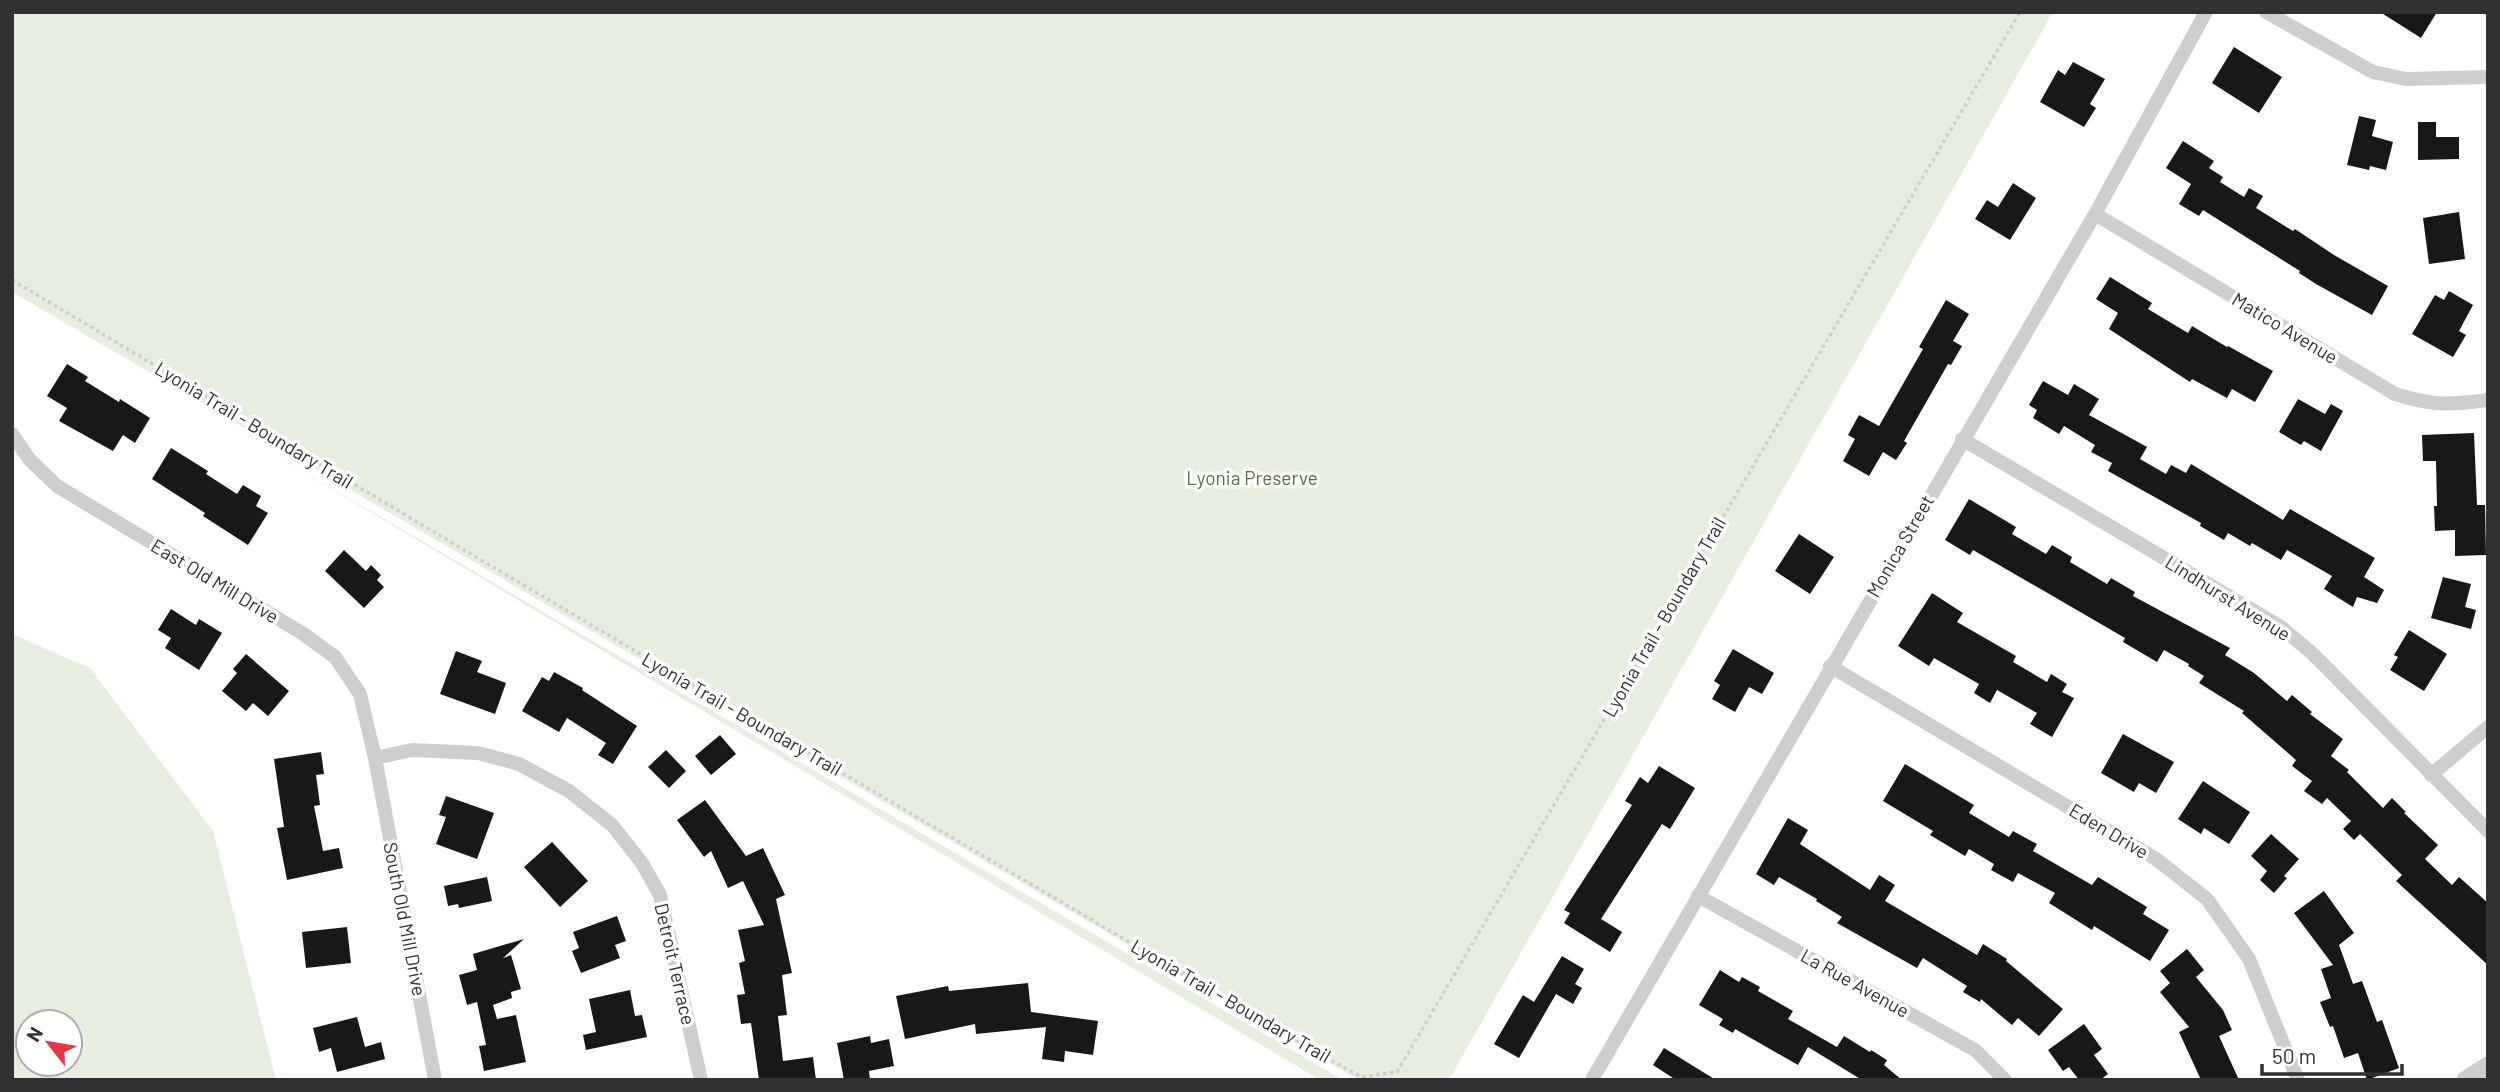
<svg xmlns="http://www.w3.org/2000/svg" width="2500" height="1092" font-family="Barlow,sans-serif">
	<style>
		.green { fill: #e7eee0; fill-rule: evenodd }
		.building { fill: #181818 }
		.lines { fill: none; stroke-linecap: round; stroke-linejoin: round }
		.path { stroke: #cecece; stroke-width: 3.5; stroke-dasharray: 3.5 3.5; stroke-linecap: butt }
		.minor { stroke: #cecece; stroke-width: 14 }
		.tertiary { stroke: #cecece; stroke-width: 19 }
		.labels { text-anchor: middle; stroke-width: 7; stroke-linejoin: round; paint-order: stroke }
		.street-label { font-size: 19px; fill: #313131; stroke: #fff }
		.park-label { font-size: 19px; fill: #546e3e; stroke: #fff }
	</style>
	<rect width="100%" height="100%" fill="#fff"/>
	<path class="green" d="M12 12H2053L1449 1080H1359L12 292Z
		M265 449 1343 1080H1320Z
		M12 634 90 668 213 831 276 1080H12ZM70 1022V1064H28V1022Z"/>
	<path class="building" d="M2380 12H2437L2421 38Z
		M2234 47 2282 77 2259 113 2212 83Z
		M2073 62 2105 79 2090 104 2096 108 2084 127 2040 102 2058 70 2065 75Z
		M2359 116 2376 120 2372 136 2393 142 2386 170 2370 166 2369 170 2347 165Z
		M2418 122H2436V137H2459V159L2418 160Z
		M2183 141 2214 161 2209 168 2223 177 2220 182 2244 197 2249 188 2263 196 2256 208 2293 231 2295 229 2334 255 2388 286 2372 315 2316 284 2299 273 2300 271 2203 210 2199 216 2179 204 2191 184 2166 168Z
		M2013 183 2036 198 2010 240 1975 219 1987 200 1998 207Z
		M2459 212 2465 259 2429 264 2423 218Z
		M2110 277 2152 303 2148 309 2188 333 2192 326 2227 347 2228 346 2273 371 2255 402 2232 389 2227 398 2192 379 2190 382 2109 329 2118 313 2096 299Z
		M2449 291 2473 305 2459 331 2466 335 2453 357 2412 334 2435 295 2444 300Z
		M1946 300 1969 314 1953 341 1962 346 1951 365 1948 364 1904 441 1907 443 1896 460 1883 452 1869 476 1843 461 1855 439 1848 435 1859 415 1879 426 1923 349 1919 347Z
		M67 364 88 377 85 381 119 402 120 399 150 418 135 443 123 435 113 451 59 421 67 408 47 396Z
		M2043 381 2068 395 2074 384 2099 399 2089 415 2147 447 2140 459 2166 474 2171 465 2186 473 2191 464 2283 520 2290 509 2375 558 2364 577 2384 590 2377 603 2357 597 2353 607 2324 589 2332 576 2287 550 2281 560 2252 543 2250 546 2228 533 2224 540 2200 526 2201 523 2108 471 2112 463 2091 452 2095 445 2064 426 2059 434 2033 418 2037 410 2029 405Z
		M2298 399 2325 414 2331 404 2343 411 2321 451 2304 441 2301 445 2279 432Z
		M2474 433 2477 505H2485L2486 555 2455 556V530L2435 531 2434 506H2437L2436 461H2423L2422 435Z
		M171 448 208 471 206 474 237 494 243 485 261 496 256 506 268 513 248 545 203 516 205 513 152 479Z
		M1969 499 2016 527 2012 534 2046 554 2052 545 2072 557 2070 562 2107 584 2111 578 2135 592 2133 596 2230 648 2225 655 2254 673 2287 701 2292 695 2312 712 2310 714 2343 739 2331 756 2349 770 2347 772 2383 808 2392 798 2406 812 2404 813 2438 845 2425 859 2452 885 2459 877 2488 903V965L2396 881 2402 875 2360 834 2354 840 2343 829 2351 821 2327 798 2322 804 2304 791 2312 781 2292 766 2296 760 2242 713 2244 711 2199 683 2204 676 2188 666 2189 664 2164 650 2157 662 2123 642 2125 638 2051 595 1973 550 1970 555 1945 540Z
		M1799 534 1834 557 1810 594 1775 571Z
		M344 550 366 571 371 565 381 575 377 580 384 587 364 608 325 571Z
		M2443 577 2471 584 2465 607 2476 610 2471 629 2431 618Z
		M1932 593 1963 613 1957 622 2016 656 2013 662 2047 682 2051 674 2067 684 2062 692 2074 698 2052 737 2030 724 2037 713 1997 690 1990 703 1974 693 1979 684 1934 658 1929 666 1898 646Z
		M171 609 196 625 199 619 222 633 199 670 165 648 171 638 158 630Z
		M2409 630 2447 654 2424 691 2390 670 2398 657 2394 655Z
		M1733 649 1774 673 1762 694 1749 687 1735 712 1712 699 1720 685 1714 681Z
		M456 651 482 661 477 672 506 683 495 714 440 694Z
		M246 654 289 691 268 716 253 703 246 711 222 691 237 673 233 669Z
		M554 672 583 688 582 690 637 726 613 764 598 755 606 743 567 718 559 732 522 711 542 677 549 681Z
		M2123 734 2174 762 2156 793 2139 783 2134 792 2101 773Z
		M720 735 736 754 711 775 695 756Z
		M666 750 686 771 669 788 648 767Z
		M321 752 324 774 316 775 320 805 314 806 323 851 339 848 343 868 287 880 277 828 284 827 274 759Z
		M1905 764 1974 805 1969 813 2009 837 2013 831 2037 844 2033 851 2092 885 2098 877 2147 907 2143 914 2169 930 2150 961 2094 926 2092 930 2049 903 2055 893 2018 873 2013 882 1991 870 1994 864 1969 849 1965 856 1930 835 1933 831 1883 801Z
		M1659 766 1695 788 1670 829 1662 824 1601 919 1622 932 1610 952 1564 923 1570 913 1564 910 1632 805 1625 801 1640 777 1648 783Z
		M2203 781 2250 812 2229 844 2204 828 2201 834 2178 819Z
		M446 796 494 813 477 859 436 844 446 817 439 815Z
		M705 800 746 856 763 848 785 895 776 899 792 973 782 975 787 1015 778 1016 783 1061 813 1057 816 1080H759L751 1023 741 1024 737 995 745 994 739 963 745 961 738 930 764 925 743 881 728 888 711 851 704 857 677 820Z
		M1788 818 1808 830 1800 844 1870 890 1879 875 1895 885 1885 901 1977 955 1983 944 2007 959 2006 961 2063 1009 2039 1036 2018 1018 2012 1025 1981 999 1980 1002 1963 992 1967 986 1923 958 1917 968 1837 923 1842 917 1816 901 1817 899 1779 877 1774 885 1756 874Z
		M2271 834 2299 859 2284 876 2287 878 2274 893 2260 880 2267 871 2251 856Z
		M552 842 588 881 560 907 524 867Z
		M487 877 492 901 459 908 458 904 448 906 444 886Z
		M2324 891 2354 933 2339 945 2353 984 2362 981 2377 1022 2382 1020 2399 1068 2367 1080 2358 1053 2344 1058 2333 1026 2330 1027 2320 1002 2331 998 2321 969 2333 965 2294 913Z
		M617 916 626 941 615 945 620 958 581 973 572 951 579 948 573 932Z
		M347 927 351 963 306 968 302 932Z
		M524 939 503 958 511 955 521 989 511 992 512 998 493 1005 497 1019 516 1015 526 1062 484 1071 479 1046 486 1045 477 1002 467 1005 459 975 477 970 473 954Z
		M2187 949 2204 970 2196 977 2223 1010 2232 1030 2219 1036 2239 1080H2201L2179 1032 2189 1027 2160 992 2170 983 2160 971Z
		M1562 956 1584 969 1575 984 1582 988 1573 1004 1556 994 1519 1058 1494 1044 1523 995 1534 1002Z
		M1720 970 1739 982 1742 977 1760 987 1758 991 1793 1011 1788 1019 1837 1047 1844 1036 1870 1052 1871 1050 1887 1060 1884 1065 1902 1080H1862L1808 1047 1798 1065 1735 1029 1733 1033 1719 1025 1723 1019 1699 1005Z
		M1028 983 1031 1012 1098 1021 1093 1055 1065 1051 1064 1062 1042 1059 1046 1027 976 1034 975 1024 905 1039 896 996 948 986 949 991Z
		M630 990 635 1016 642 1015 647 1037 586 1050 583 1035 596 1032 589 999Z
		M357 1017 365 1047 381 1042 385 1059 337 1072 331 1048 319 1052 313 1028Z
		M2084 1024 2102 1049 2094 1055 2108 1074 2100 1080H2079L2069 1067 2063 1071 2048 1050Z
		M870 1036 871 1043 889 1039 894 1066 869 1071 870 1080H844L837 1043Z
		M1664 1048 1716 1080H1676L1653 1065Z"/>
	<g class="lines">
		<path class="path" d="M12 280 486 563 1321 1055 1362 1077 1397 1072 2020 12"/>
		<path class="minor" d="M2266 12 2373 72 2406 79 2488 77
			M2095 214 2395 394C2434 406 2448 405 2488 400
			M12 434 29 459 57 486 302 633 335 657 360 694 375 758 435 1080
			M1962 439 2281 627 2313 654 2488 831
			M1830 666 2156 859 2207 899 2249 959 2298 1080
			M375 758 412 750 478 753 519 764 569 791 612 825 642 863 660 895 701 1080
			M2431 775 2488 727
			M1698 896 1975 1050 2005 1080
			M1593 1078 2095 214 2206 12"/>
		<path class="tertiary" d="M2466 1080 2488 1066"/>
	</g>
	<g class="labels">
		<g class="street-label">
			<text transform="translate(2285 328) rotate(31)" y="7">Matico Avenue</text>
			<text transform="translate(254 425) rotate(31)" y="7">Lyonia Trail - Boundary Trail</text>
			<text transform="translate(1900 546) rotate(-60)" y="7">Monica Street</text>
			<text transform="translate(215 581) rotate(31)" y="7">East Old Mill Drive</text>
			<text transform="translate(2228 598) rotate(32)" y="7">Lindhurst Avenue</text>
			<text transform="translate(1664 617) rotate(-60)" y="7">Lyonia Trail - Boundary Trail</text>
			<text transform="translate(742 714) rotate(30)" y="7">Lyonia Trail - Boundary Trail</text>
			<text transform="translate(2109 831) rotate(31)" y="7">Eden Drive</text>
			<text transform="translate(405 919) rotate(79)" y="7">South Old Mill Drive</text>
			<text transform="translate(675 964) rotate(77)" y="7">Detroit Terrace</text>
			<text transform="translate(1855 983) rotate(29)" y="7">La Rue Avenue</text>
			<text transform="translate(1231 1001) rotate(30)" y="7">Lyonia Trail - Boundary Trail</text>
		</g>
		<g class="park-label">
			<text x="1252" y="485">Lyonia Preserve</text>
		</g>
	</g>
	<rect width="2500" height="1092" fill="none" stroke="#313131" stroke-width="28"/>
	<g transform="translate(49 1043) rotate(301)"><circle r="33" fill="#ffffff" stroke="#adadad" stroke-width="2"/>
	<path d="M0-5L12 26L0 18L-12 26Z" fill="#e63542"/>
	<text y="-10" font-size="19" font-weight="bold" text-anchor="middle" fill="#313131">N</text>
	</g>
	<path d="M2262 1064v10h140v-10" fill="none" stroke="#313131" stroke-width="3.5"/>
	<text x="2272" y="1064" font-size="21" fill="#313131" stroke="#ffffff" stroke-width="5" paint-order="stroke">50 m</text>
</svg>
